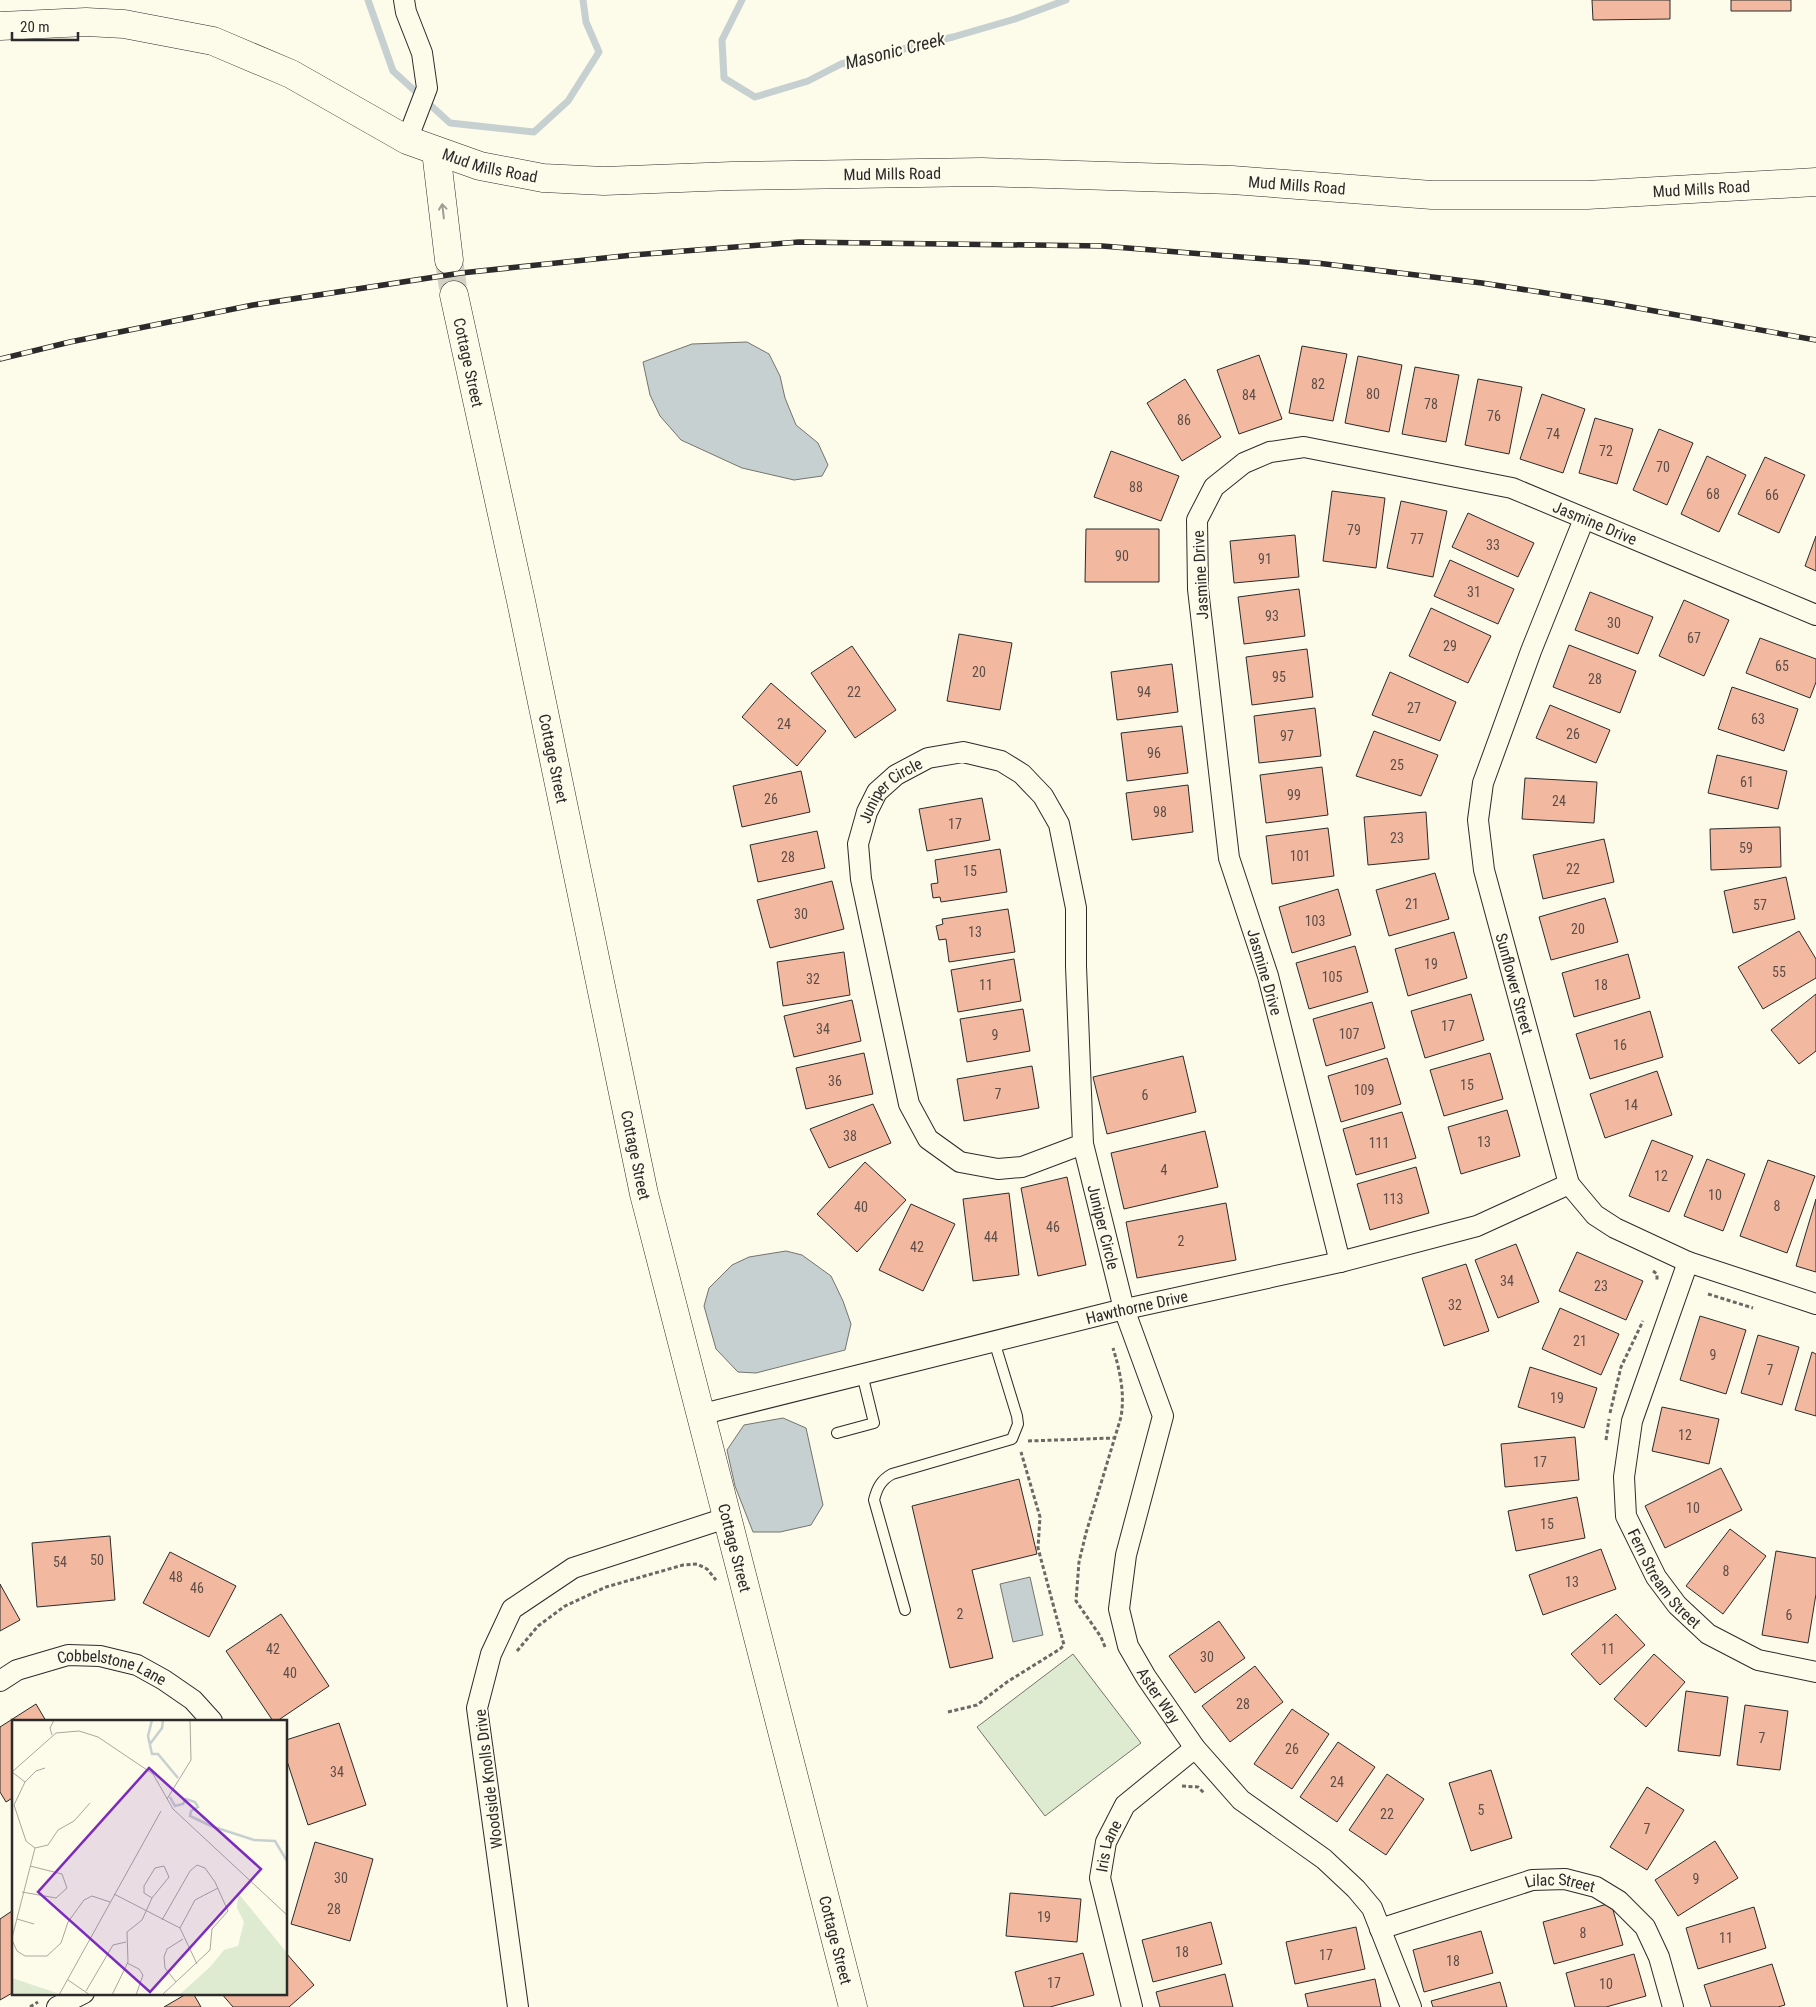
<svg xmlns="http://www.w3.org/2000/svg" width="1816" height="2007" font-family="'Roboto Condensed',sans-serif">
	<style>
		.green { fill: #deebd1; stroke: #74746e }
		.water { fill: #c7d0d0; stroke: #74746e }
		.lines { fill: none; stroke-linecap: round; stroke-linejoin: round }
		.stream { stroke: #c7d0d0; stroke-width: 7 }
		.building { fill: #f2b8a0; stroke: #2b2b2b }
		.secondary-tunnel { stroke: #d3d1c4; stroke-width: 28; stroke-dasharray: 28 14; stroke-linecap: butt }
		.lane-casing { stroke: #2b2b2b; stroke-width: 12 }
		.street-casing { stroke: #2b2b2b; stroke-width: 22 }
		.secondary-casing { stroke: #2b2b2b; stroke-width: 29 }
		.path { stroke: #6a6964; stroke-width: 3; stroke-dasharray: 4 2.5; stroke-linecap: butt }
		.lane { stroke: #fdfbea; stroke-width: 10 }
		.street { stroke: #fdfbea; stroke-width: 20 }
		.secondary { stroke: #fdfbea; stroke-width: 28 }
		.rail-casing { stroke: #2b2b2b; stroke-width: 5.5 }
		.rail { stroke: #fdfbea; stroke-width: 4; stroke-dasharray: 11; stroke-linecap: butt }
		.oneway { stroke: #9e9d94 }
		.labels { text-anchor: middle; stroke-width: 4; stroke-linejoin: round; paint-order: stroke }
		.number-label { font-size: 14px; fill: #5d4e48 }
		.street-label { font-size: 16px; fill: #2b2b2b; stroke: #fdfbea }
		.water-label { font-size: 18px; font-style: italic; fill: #2b2b2b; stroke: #fdfbea }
		.inset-river { fill: none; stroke: #c7d0d0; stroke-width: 2.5 }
		.inset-road { fill: none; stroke: #a9a89e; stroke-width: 1 }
		.view { fill: #7b2cbf; fill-opacity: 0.15; stroke: #7b2cbf; stroke-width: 2.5 }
		.inset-edge { fill: none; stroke: #2b2b2b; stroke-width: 2.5 }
	</style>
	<rect width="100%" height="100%" fill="#fdfbea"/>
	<path class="green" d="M1073 1654 1141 1743 1045 1816 977 1727Z"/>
	<path class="water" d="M747 342 769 354 780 376 785 398 796 425 818 443 828 465 822 476 794 480 742 468 681 440 660 416 650 395 643 362 692 344Z
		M786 1251 802 1255 831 1276 843 1301 851 1324 845 1350 756 1373 738 1372 716 1349 704 1306 709 1288 732 1265 749 1257Z
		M783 1418 806 1428 823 1505 811 1525 780 1532H753L735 1486 727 1450 744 1425Z
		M1030 1577 1043 1635 1013 1642 1000 1584Z"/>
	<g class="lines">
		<path class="stream" d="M368 0 393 71 450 123 534 132 568 101 599 52 586 22 583 0
			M742 0 722 40 724 78 755 97 808 81 841 64 953 37 1015 19 1066 0"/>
	</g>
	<path class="building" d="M1592 0H1670V19L1593 20Z
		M1731 0H1791V11H1731Z
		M1302 346 1347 354 1333 421 1289 413Z
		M1259 355 1282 419 1239 434 1217 370Z
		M1358 356 1402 365 1389 432 1345 423Z
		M1415 367 1459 375 1446 442 1402 434Z
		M1185 379 1221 437 1182 461 1147 403Z
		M1478 379 1522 387 1509 454 1465 445Z
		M1542 394 1585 409 1563 473 1520 459Z
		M1595 418 1633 429 1617 484 1579 473Z
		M1659 429 1693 443 1667 505 1633 490Z
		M1111 451 1179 476 1161 521 1094 497Z
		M1707 456 1746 475 1719 532 1681 514Z
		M1765 457 1805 475 1779 533 1738 514Z
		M1332 491 1385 498 1376 568 1323 561Z
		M1401 501 1447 511 1433 577 1387 568Z
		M1468 513 1534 543 1518 577 1452 547Z
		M1086 529H1159V582H1085Z
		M1295 535 1299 577 1234 583 1230 541Z
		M1816 536V571L1805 566Z
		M1450 560 1514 589 1498 624 1434 596Z
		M1299 589 1305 636 1244 644 1238 597Z
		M1590 592 1653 617 1638 654 1575 630Z
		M1684 600 1729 620 1704 676 1659 656Z
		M1431 608 1491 636 1468 683 1409 656Z
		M959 634 1012 643 1000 710 947 701Z
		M1760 638 1816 659V682L1810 698 1746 673Z
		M1569 645 1636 671 1620 713 1553 687Z
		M852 646 896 710 855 738 811 673Z
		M1307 649 1313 697 1252 705 1246 657Z
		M1172 664 1178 712 1117 720 1111 672Z
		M1390 672 1456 702 1440 741 1372 715Z
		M771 683 826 731 797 766 742 717Z
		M1732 687 1798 709 1784 751 1718 729Z
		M1550 705 1610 730 1596 763 1536 738Z
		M1315 708 1321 756 1259 763 1254 716Z
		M1182 726 1188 773 1127 781 1121 733Z
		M1374 731 1438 755 1421 796 1356 776Z
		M1717 755 1787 771 1778 809 1708 793Z
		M1322 767 1328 815 1266 823 1260 775Z
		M801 771 810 812 742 827 733 786Z
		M1525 778 1597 782 1594 823 1522 819Z
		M1188 785 1193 832 1132 840 1126 793Z
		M982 798 990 840 927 851 919 809Z
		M1426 812 1429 859 1368 865 1364 817Z
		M1780 827 1781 867 1711 870 1710 829Z
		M1328 828 1334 876 1272 884 1266 836Z
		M817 831 825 868 758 882 750 845Z
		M1604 839 1614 882 1543 899 1533 855Z
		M1000 849 1007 892 941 902 940 897 933 898 931 884 938 883 935 860Z
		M1435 873 1449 919 1389 936 1376 890Z
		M1786 877 1795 919 1733 933 1724 891Z
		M832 881 844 929 770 948 757 900Z
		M1338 889 1351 935 1292 953 1279 907Z
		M1605 898 1618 942 1551 960 1539 917Z
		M1008 909 1015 952 949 962 946 939 939 940 936 926 943 924 942 919Z
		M1799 931 1816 959V978L1763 1009 1738 967Z
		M1454 932 1467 978 1408 996 1395 949Z
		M1355 946 1368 992 1309 1009 1296 963Z
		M844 952 850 995 783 1006 777 962Z
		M1628 954 1640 998 1574 1017 1562 973Z
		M1014 959 1021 1001 958 1012 951 970Z
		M1471 994 1484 1040 1425 1058 1411 1011Z
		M1816 994V1051L1799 1064 1771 1030Z
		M852 1000 861 1041 794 1057 784 1016Z
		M1372 1002 1385 1048 1326 1066 1313 1019Z
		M1023 1009 1030 1051 967 1062 960 1019Z
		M1650 1011 1663 1057 1590 1079 1576 1034Z
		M864 1053 873 1094 806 1109 796 1068Z
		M1490 1053 1503 1099 1444 1116 1430 1070Z
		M1183 1056 1196 1112 1107 1134 1093 1077Z
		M1387 1058 1401 1104 1341 1122 1328 1076Z
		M1032 1066 1039 1108 964 1121 957 1079Z
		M1657 1071 1672 1115 1605 1138 1590 1094Z
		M873 1104 891 1143 829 1168 810 1129Z
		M1507 1110 1520 1156 1461 1174 1448 1127Z
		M1402 1112 1416 1158 1356 1175 1343 1129Z
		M1205 1131 1218 1187 1124 1209 1111 1153Z
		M1652 1140 1693 1156 1669 1212 1629 1196Z
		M1707 1159 1745 1174 1723 1231 1684 1216Z
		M1768 1160 1815 1176 1787 1253 1740 1236Z
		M865 1162 906 1200 857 1252 817 1214Z
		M1416 1167 1429 1213 1370 1230 1357 1184Z
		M1067 1177 1086 1265 1038 1276 1021 1188Z
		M1009 1193 1019 1275 973 1281 963 1199Z
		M1816 1199V1272L1796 1266Z
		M1226 1203 1236 1260 1137 1278 1126 1222Z
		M911 1204 955 1224 923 1291 879 1270Z
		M1516 1244 1539 1302 1498 1318 1475 1260Z
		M1577 1252 1643 1281 1626 1320 1559 1291Z
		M1466 1264 1489 1331 1444 1346 1422 1278Z
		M1560 1308 1619 1334 1601 1375 1542 1349Z
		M1700 1316 1746 1330 1726 1394 1680 1380Z
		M1758 1335 1799 1347 1782 1405 1741 1393Z
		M1812 1352 1816 1354V1416L1795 1410Z
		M1530 1367 1597 1388 1584 1428 1518 1407Z
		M1662 1407 1719 1419 1709 1464 1652 1451Z
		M1575 1437 1579 1480 1505 1487 1501 1444Z
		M1721 1468 1742 1510 1665 1548 1645 1506Z
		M1019 1479 1037 1554 972 1570 993 1658 950 1668 912 1506Z
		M1577 1497 1585 1538 1516 1551 1508 1511Z
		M1730 1529 1766 1556 1723 1614 1686 1586Z
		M110 1536 115 1600 37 1607 32 1543Z
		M1601 1549 1616 1589 1543 1615 1529 1575Z
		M1776 1551 1816 1558V1594L1808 1643 1762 1635Z
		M170 1552 236 1586 209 1637 143 1603Z
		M0 1584 20 1620 0 1631Z
		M281 1614 329 1686 277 1721H273L226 1651Z
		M1616 1614 1645 1645 1600 1685 1571 1654Z
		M1219 1621 1245 1658 1195 1693 1169 1656Z
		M1654 1654 1685 1682 1646 1727 1614 1699Z
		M1255 1666 1283 1702 1230 1742 1202 1706Z
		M1686 1691 1728 1697 1720 1756 1678 1751Z
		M36 1704 46 1721H14V1797L6 1802 0 1792V1727Z
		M1745 1705 1788 1711 1780 1770 1737 1765Z
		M1292 1709 1329 1734 1292 1789 1254 1764Z
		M339 1723 366 1805 308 1825 286 1758V1740Z
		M1338 1742 1375 1767 1337 1822 1300 1797Z
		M1491 1770 1512 1838 1471 1851 1449 1783Z
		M1387 1774 1424 1799 1386 1855 1349 1830Z
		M1647 1787 1684 1810 1647 1870 1610 1847Z
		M1715 1841 1738 1878 1678 1916 1655 1880Z
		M315 1842 373 1859 350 1941 291 1924Z
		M1010 1893 1081 1899 1077 1942 1006 1936Z
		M1611 1903 1623 1945 1554 1964 1543 1922Z
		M1754 1907 1766 1948 1698 1969 1686 1928Z
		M12 1911 14 1915V1992L0 2000V1919Z
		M1211 1922 1222 1964 1153 1982 1142 1940Z
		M1356 1927 1365 1969 1295 1984 1286 1942Z
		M1481 1931 1493 1973 1424 1992 1413 1950Z
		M286 1953 314 1985 289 2007H233L221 1993H286Z
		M1083 1953 1094 1995 1050 2007H1024L1015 1972Z
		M1634 1954 1646 1996 1606 2007H1575L1566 1973Z
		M1772 1964 1785 2005 1778 2007H1711L1704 1985Z
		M1225 1974 1233 2007H1160L1156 1992Z
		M1375 1979 1381 2007H1308L1305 1994Z
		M1500 1982 1507 2007H1433L1431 2001Z
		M188 1993H193L201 2007H164Z"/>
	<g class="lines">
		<path class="secondary-tunnel" d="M449 260 454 295"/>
		<defs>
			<path id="lane" d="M837 1433 874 1423 862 1374
				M905 1610 874 1500C877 1488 881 1480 892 1474L1012 1439 1018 1424 1017 1416 994 1341"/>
			<g id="street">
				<path d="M404 0 406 12 422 53 427 88 407 140"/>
				<path id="s1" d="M1584 519 1531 651 1483 783 1478 820 1484 870 1569 1184 1595 1215 1615 1228 1688 1262 1816 1304"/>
				<path id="s2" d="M1083 1144 1022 1167 998 1169 960 1162 928 1139 909 1104 861 879 858 844 867 812 877 792 896 775 928 758 963 752 1001 761 1022 774 1043 796 1059 824 1076 908V966L1083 1144 1124 1309 1163 1416 1126 1555 1119 1609 1128 1646 1146 1677 1195 1748 1241 1800 1324 1859 1356 1889 1372 1908 1411 2007"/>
				<path id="s3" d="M1340 1262 1268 976 1229 858 1198 589 1197 520 1214 487 1244 463 1270 452 1304 447 1512 488 1816 615"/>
				<path id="s4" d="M1688 1262 1632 1421 1624 1477 1626 1516 1656 1577 1677 1605 1708 1634 1758 1660 1816 1672"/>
				<path id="s5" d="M699 1415 1112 1312 1340 1262 1477 1226 1569 1184"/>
				<path id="s6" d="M0 1681 17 1670 68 1655 100 1656 137 1665 164 1680 193 1700 212 1721"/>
				<path id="s7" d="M1380 1929 1532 1880 1565 1879 1596 1887 1619 1901 1645 1927 1659 1957 1673 2007"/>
				<path d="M57 2007 84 1993"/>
				<path d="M518 2007 477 1708 491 1654 512 1609 573 1568 726 1518"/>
				<path id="s8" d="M1132 2007 1100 1878 1106 1842 1125 1805 1195 1748"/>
			</g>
			<g id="secondary">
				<path id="s9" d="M0 26 86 22 124 24 213 41 291 74 407 140 480 166 543 178 604 181 732 176 982 172 1232 180 1432 195H1587L1816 182"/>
				<path d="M436 151 449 260"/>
				<path id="s10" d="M454 295 521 601 644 1194 853 2007"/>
			</g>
		</defs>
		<use href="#lane" class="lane-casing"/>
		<use href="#street" class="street-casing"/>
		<use href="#secondary" class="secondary-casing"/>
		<path class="path" d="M1653 1271 1657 1274V1282
			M1708 1294 1753 1308
			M1610 1413 1621 1367 1643 1321
			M1606 1440 1609 1419
			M1028 1441 1114 1438
			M1105 1647 1101 1637 1076 1601 1079 1562 1086 1533 1121 1417C1125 1393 1120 1371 1113 1348
			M517 1651 538 1626 565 1606 606 1587 683 1565 697 1564 707 1569 716 1580
			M948 1712 977 1705 1007 1682 1060 1649 1064 1645 1038 1548 1040 1517 1021 1452
			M1182 1786 1198 1787 1205 1794
			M30 2007 38 2002"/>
		<use href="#lane" class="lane"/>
		<use href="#street" class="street"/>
		<use href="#secondary" class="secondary"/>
		<defs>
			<path id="rail" d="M0 359 70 342 253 305 461 273 633 255 799 242 1102 246 1317 263 1482 283 1610 303 1816 340"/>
		</defs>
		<use href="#rail" class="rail-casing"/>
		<use href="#rail" class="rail"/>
	</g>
	<defs><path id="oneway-shaft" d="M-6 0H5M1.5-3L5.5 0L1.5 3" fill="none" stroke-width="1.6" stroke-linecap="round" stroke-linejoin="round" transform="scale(1.25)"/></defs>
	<use class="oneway" href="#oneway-shaft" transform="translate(443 211) rotate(-97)"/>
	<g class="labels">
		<g class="number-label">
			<text x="1318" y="389">82</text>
			<text x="1373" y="399">80</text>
			<text x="1249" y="400">84</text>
			<text x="1431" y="409">78</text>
			<text x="1494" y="421">76</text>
			<text x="1184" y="425">86</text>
			<text x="1553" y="439">74</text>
			<text x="1606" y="456">72</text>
			<text x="1663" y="472">70</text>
			<text x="1136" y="492">88</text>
			<text x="1713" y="499">68</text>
			<text x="1772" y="500">66</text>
			<text x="1354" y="535">79</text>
			<text x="1417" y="544">77</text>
			<text x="1493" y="550">33</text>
			<text x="1122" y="561">90</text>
			<text x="1265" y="564">91</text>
			<text x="1474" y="597">31</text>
			<text x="1272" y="621">93</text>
			<text x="1614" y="628">30</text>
			<text x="1694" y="643">67</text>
			<text x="1450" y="651">29</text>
			<text x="1782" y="671">65</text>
			<text x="979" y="677">20</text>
			<text x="1279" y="682">95</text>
			<text x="1595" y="684">28</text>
			<text x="854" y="697">22</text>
			<text x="1144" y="697">94</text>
			<text x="1414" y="713">27</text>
			<text x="1758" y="724">63</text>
			<text x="784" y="729">24</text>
			<text x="1573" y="739">26</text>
			<text x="1287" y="741">97</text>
			<text x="1154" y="758">96</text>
			<text x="1397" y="770">25</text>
			<text x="1747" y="787">61</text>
			<text x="1294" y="800">99</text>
			<text x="771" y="804">26</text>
			<text x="1559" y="806">24</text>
			<text x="1160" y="817">98</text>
			<text x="955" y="829">17</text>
			<text x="1397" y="843">23</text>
			<text x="1746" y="853">59</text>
			<text x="1300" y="861">101</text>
			<text x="788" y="862">28</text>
			<text x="1573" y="874">22</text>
			<text x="970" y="876">15</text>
			<text x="1412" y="909">21</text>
			<text x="1760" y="910">57</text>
			<text x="801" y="919">30</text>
			<text x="1315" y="926">103</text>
			<text x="1578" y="934">20</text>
			<text x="975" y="937">13</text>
			<text x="1431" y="969">19</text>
			<text x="1779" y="977">55</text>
			<text x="1332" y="982">105</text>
			<text x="813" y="984">32</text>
			<text x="986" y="990">11</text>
			<text x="1601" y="990">18</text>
			<text x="1448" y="1031">17</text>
			<text x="823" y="1034">34</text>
			<text x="1349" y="1039">107</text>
			<text x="995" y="1040">9</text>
			<text x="1620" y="1050">16</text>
			<text x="835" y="1086">36</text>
			<text x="1467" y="1090">15</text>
			<text x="1364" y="1095">109</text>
			<text x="998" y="1099">7</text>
			<text x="1145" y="1100">6</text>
			<text x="1631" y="1110">14</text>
			<text x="850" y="1141">38</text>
			<text x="1484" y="1147">13</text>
			<text x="1379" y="1148">111</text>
			<text x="1164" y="1175">4</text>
			<text x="1661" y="1181">12</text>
			<text x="1715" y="1200">10</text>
			<text x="1393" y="1204">113</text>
			<text x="1777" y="1211">8</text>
			<text x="861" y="1212">40</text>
			<text x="1053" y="1232">46</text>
			<text x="991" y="1242">44</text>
			<text x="1181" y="1246">2</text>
			<text x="917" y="1252">42</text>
			<text x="1507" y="1286">34</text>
			<text x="1601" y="1291">23</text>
			<text x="1455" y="1310">32</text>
			<text x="1580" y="1346">21</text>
			<text x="1713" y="1360">9</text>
			<text x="1770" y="1375">7</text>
			<text x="1557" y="1403">19</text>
			<text x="1685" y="1440">12</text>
			<text x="1540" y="1467">17</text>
			<text x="1693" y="1513">10</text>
			<text x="1547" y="1529">15</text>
			<text x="97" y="1565">50</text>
			<text x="60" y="1567">54</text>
			<text x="1726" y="1576">8</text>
			<text x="176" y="1582">48</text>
			<text x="1572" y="1587">13</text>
			<text x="197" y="1593">46</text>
			<text x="960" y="1619">2</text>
			<text x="1789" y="1620">6</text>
			<text x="273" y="1654">42</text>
			<text x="1608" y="1654">11</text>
			<text x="1207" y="1662">30</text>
			<text x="290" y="1678">40</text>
			<text x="1243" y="1709">28</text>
			<text x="1762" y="1743">7</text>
			<text x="1292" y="1754">26</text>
			<text x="337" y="1777">34</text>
			<text x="1337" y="1787">24</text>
			<text x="1481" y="1815">5</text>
			<text x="1387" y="1819">22</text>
			<text x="1647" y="1834">7</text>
			<text x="341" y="1883">30</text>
			<text x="1696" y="1884">9</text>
			<text x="334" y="1914">28</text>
			<text x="1044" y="1922">19</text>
			<text x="1583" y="1938">8</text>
			<text x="1726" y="1943">11</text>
			<text x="1182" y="1957">18</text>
			<text x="1326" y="1960">17</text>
			<text x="1453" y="1966">18</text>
			<text x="1054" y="1988">17</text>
			<text x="1606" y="1989">10</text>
		</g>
		<g class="street-label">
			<text dy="6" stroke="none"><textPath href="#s9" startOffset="520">Mud Mills Road</textPath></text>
			<text dy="6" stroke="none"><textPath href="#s9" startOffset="924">Mud Mills Road</textPath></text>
			<text dy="6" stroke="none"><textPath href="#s9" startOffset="1329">Mud Mills Road</textPath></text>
			<text dy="6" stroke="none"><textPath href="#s9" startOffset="1734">Mud Mills Road</textPath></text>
			<text dy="6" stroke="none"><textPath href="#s10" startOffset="69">Cottage Street</textPath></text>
			<text dy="6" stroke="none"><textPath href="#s3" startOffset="1199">Jasmine Drive</textPath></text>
			<text transform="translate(1200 575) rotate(-93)" y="6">Jasmine Drive</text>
			<text dy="6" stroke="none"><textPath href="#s10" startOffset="474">Cottage Street</textPath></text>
			<text dy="6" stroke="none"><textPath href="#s2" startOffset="538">Juniper Circle</textPath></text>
			<text transform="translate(1265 972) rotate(74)" y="6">Jasmine Drive</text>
			<text dy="6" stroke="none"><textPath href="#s1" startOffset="488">Sunflower Street</textPath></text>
			<text dy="6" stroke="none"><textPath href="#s10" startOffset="879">Cottage Street</textPath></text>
			<text dy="6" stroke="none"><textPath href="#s2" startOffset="1159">Juniper Circle</textPath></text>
			<text dy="6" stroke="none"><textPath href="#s5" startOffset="451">Hawthorne Drive</textPath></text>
			<text dy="6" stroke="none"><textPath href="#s10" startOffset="1284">Cottage Street</textPath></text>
			<text dy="6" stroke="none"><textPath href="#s4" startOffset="338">Fern Stream Street</textPath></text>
			<text dy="6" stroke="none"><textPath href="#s6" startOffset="119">Cobbelstone Lane</textPath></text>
			<text dy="6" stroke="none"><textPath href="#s2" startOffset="1652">Aster Way</textPath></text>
			<text transform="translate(488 1779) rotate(-97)" y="6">Woodside Knolls Drive</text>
			<text dy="6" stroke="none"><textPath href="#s8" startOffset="166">Iris Lane</textPath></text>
			<text dy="6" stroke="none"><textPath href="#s7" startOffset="188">Lilac Street</textPath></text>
			<text dy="6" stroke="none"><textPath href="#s10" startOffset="1689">Cottage Street</textPath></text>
		</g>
		<g class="water-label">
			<text transform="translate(895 51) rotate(-14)" y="6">Masonic Creek</text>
		</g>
	</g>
	<g transform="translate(12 1720)">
		<rect width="275" height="275" fill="#fdfbea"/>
		<path d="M226 173 275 233V275H167L198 247 212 230 226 226 232 202 225 188ZM0 258 45 273 0 275Z" fill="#deebd1"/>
		<path class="inset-river" d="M140 0 136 16 140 34H146L166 58M138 24 150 8 151 0M158 77 163 86 171 84 174 79 183 82 186 87 179 91 178 96 199 106 242 120 263 121 275 141"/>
		<path class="inset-road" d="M40 15 38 8 42 0M0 52 44 13 67 11 86 17 141 54 161 89 275 195M0 52 13 62M155 79 179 40 178 0M23 128 14 121 2 85 13 62 24 51 33 48M23 128 36 125 46 110 62 101 78 83M10 172 44 178 55 168 50 154 18 146M102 174 168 208M5 199 22 204M150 200 178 151 185 145 193 148 203 162 216 191 200 209 198 230 150 275M0 218 23 128M0 220 5 231 13 236H35L49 223 56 202 72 180 80 176 98 182M115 243 127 249 131 255 124 275M185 244 168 208 183 180 206 168M56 260 78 275M164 262 153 248 152 237 155 229 171 219M74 271 101 225 114 222M47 275 149 91M100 275 116 242 115 212 130 200 140 178 157 157 152 146 143 148 132 166V173L140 178"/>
		<path class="view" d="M137 48 249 149 138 272 26 172Z"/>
		<rect width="275" height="275" class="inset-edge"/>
	</g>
	<path d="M12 32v8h66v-8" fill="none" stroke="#2b2b2b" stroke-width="2.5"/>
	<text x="20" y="32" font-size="15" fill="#2b2b2b" stroke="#fdfbea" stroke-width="4" paint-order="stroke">20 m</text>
</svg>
